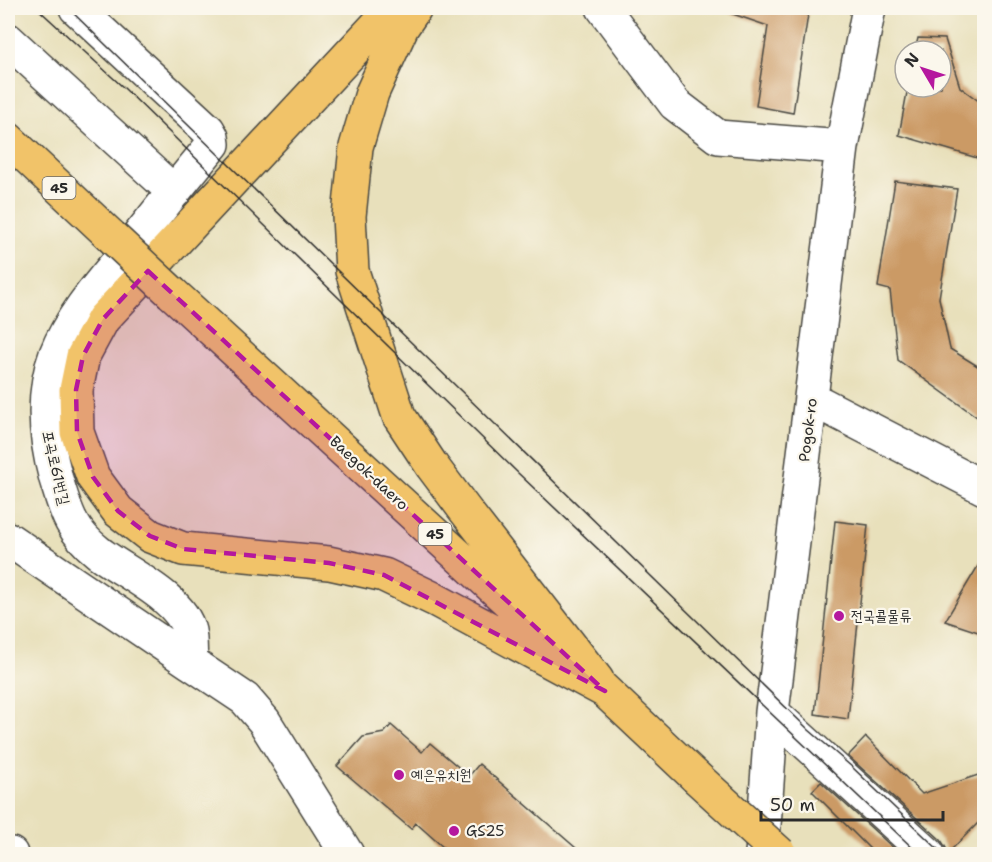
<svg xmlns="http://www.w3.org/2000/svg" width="992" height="862" font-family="'Shantell Sans','Poor Story',sans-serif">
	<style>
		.building { fill: #cb9a65 }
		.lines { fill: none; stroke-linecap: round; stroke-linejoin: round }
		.minor-casing { stroke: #474641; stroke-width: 36 }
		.major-casing { stroke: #474641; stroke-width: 36 }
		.minor { stroke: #fff; stroke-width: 33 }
		.major { stroke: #f1c369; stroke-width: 33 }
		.tram { stroke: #2b2b2b; stroke-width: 1.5 }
		.major-bridge-casing { stroke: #474641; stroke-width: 36; stroke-linecap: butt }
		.major-bridge { stroke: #f1c369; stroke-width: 33 }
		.marked { fill: #b5179e; fill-opacity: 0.2; stroke: #b5179e; stroke-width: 4.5; stroke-dasharray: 12 8; stroke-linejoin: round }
		.poi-dot { fill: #b5179e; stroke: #fbf7ec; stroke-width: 2 }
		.labels { text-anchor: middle; stroke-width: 4.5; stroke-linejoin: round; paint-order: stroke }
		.shield { fill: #fbf7ec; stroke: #696865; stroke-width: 1.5 }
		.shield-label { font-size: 14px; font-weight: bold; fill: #2b2b2b }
		.street-label { font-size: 15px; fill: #2b2b2b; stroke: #fbf7ec }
		.poi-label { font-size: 15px; fill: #2b2b2b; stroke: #fbf7ec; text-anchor: start }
	</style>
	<rect width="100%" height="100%" fill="#fbf7ec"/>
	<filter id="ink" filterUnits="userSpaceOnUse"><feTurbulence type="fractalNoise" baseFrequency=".0167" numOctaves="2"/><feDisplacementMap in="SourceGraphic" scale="12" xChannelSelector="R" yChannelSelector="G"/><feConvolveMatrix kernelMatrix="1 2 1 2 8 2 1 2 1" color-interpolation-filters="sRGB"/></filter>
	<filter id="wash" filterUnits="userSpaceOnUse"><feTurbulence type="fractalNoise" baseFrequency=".008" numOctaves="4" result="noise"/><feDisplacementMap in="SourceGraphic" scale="24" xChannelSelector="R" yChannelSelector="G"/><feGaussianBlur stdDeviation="1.35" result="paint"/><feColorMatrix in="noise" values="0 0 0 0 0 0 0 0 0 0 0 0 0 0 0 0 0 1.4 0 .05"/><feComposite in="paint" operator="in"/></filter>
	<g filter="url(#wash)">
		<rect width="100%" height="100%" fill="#e8e0bb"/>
		<g id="blocks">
			<path class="building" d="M725 8H809L793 113 756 106 768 26 724 11Z
				M918 38 945 39 960 87 984 105V160L899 135 908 87H941V51H915Z
				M895 181 957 189 939 298 950 349 984 370V422L898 360 890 290 878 287Z
				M835 521 868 525 848 719 815 714Z
				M984 556V634L945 621Z
				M391 725 422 752 430 743 469 776 479 764 584 855H452L416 823 411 829 337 766 363 737 384 733Z
				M866 737 922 794 984 773V817L946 855V848L941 840 848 756Z
				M821 782 901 855H876L812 791Z"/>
		</g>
	</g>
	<g filter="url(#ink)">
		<use href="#blocks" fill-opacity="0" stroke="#474641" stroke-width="1.5"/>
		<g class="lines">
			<defs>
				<path id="minor" d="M76 8 208 130 212 137 213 144C182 181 152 219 122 257 97 287 70 318 56 354 41 394 45 439 56 479 66 511 70 530 98 552 123 572 181 597 189 631 191 641 190 652 191 663L245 699 264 721 347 854
					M603 8 675 104 718 137 842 147
					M8 40 174 192
					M812 399 984 488
					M8 539 191 663
					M772 712 928 854
					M8 854H11
					M762 854 772 712 842 147 869 8"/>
				<path id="major" d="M393 8 103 319 83 356 76 390 77 432 93 477 118 511 150 536 183 549 329 563 384 575 434 599 605 691
					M415 8 402 27 372 93 356 147 349 216 352 271 399 416 432 466 465 510 597 680
					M8 139 111 236
					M172 293 535 626
					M588 675 696 777"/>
			</defs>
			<use href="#minor" class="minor-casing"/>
			<use href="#major" class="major-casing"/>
			<use href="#minor" class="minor"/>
			<use href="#major" class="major"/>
			<path class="tram" d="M37 8 124 88 518 473 919 854
				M68 8 809 730 852 767 943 854"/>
			<defs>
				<path id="major-bridge" d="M111 236 172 293
					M696 777 780 854"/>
			</defs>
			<use href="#major-bridge" class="major-bridge-casing"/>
			<use href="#major-bridge" class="major-bridge"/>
		</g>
	</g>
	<path class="marked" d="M148 271 605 691 384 575 329 563 183 549 150 536 118 511 93 477 77 432 76 390 83 356 103 319Z"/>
	<g class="poi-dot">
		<circle cx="839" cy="616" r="6"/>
		<circle cx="399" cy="775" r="6"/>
		<circle cx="454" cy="831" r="6"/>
	</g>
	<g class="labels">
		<g class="shield">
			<rect x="42.5" y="177" width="33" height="22" rx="4.5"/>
			<rect x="418.5" y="523" width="33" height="22" rx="4.5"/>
		</g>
		<g class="shield-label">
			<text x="59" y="193">45</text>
			<text x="435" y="539">45</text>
		</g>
		<g class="street-label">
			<text transform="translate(808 430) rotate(-83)" y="5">Pogok-ro</text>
			<text transform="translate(56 468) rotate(77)" y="5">포곡로61번길</text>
			<text transform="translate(369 473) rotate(43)" y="5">Baegok-daero</text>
		</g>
		<g class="poi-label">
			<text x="851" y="621">전국콜물류</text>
			<text x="411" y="780">예은유치원</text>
			<text x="466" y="836">GS25</text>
		</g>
	</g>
	<rect width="992" height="862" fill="none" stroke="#fbf7ec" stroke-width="30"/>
	<g transform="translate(923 69) rotate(309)"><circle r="28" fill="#fbf7ec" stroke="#a8a59f" stroke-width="1.5"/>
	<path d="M0-4.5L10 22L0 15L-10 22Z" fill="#b5179e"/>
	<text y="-9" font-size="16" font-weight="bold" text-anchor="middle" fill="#2b2b2b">N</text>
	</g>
	<path d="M761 811v9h182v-9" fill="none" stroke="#2b2b2b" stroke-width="3"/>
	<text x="770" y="811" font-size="18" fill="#2b2b2b" stroke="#fbf7ec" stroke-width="4.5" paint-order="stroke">50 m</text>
</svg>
